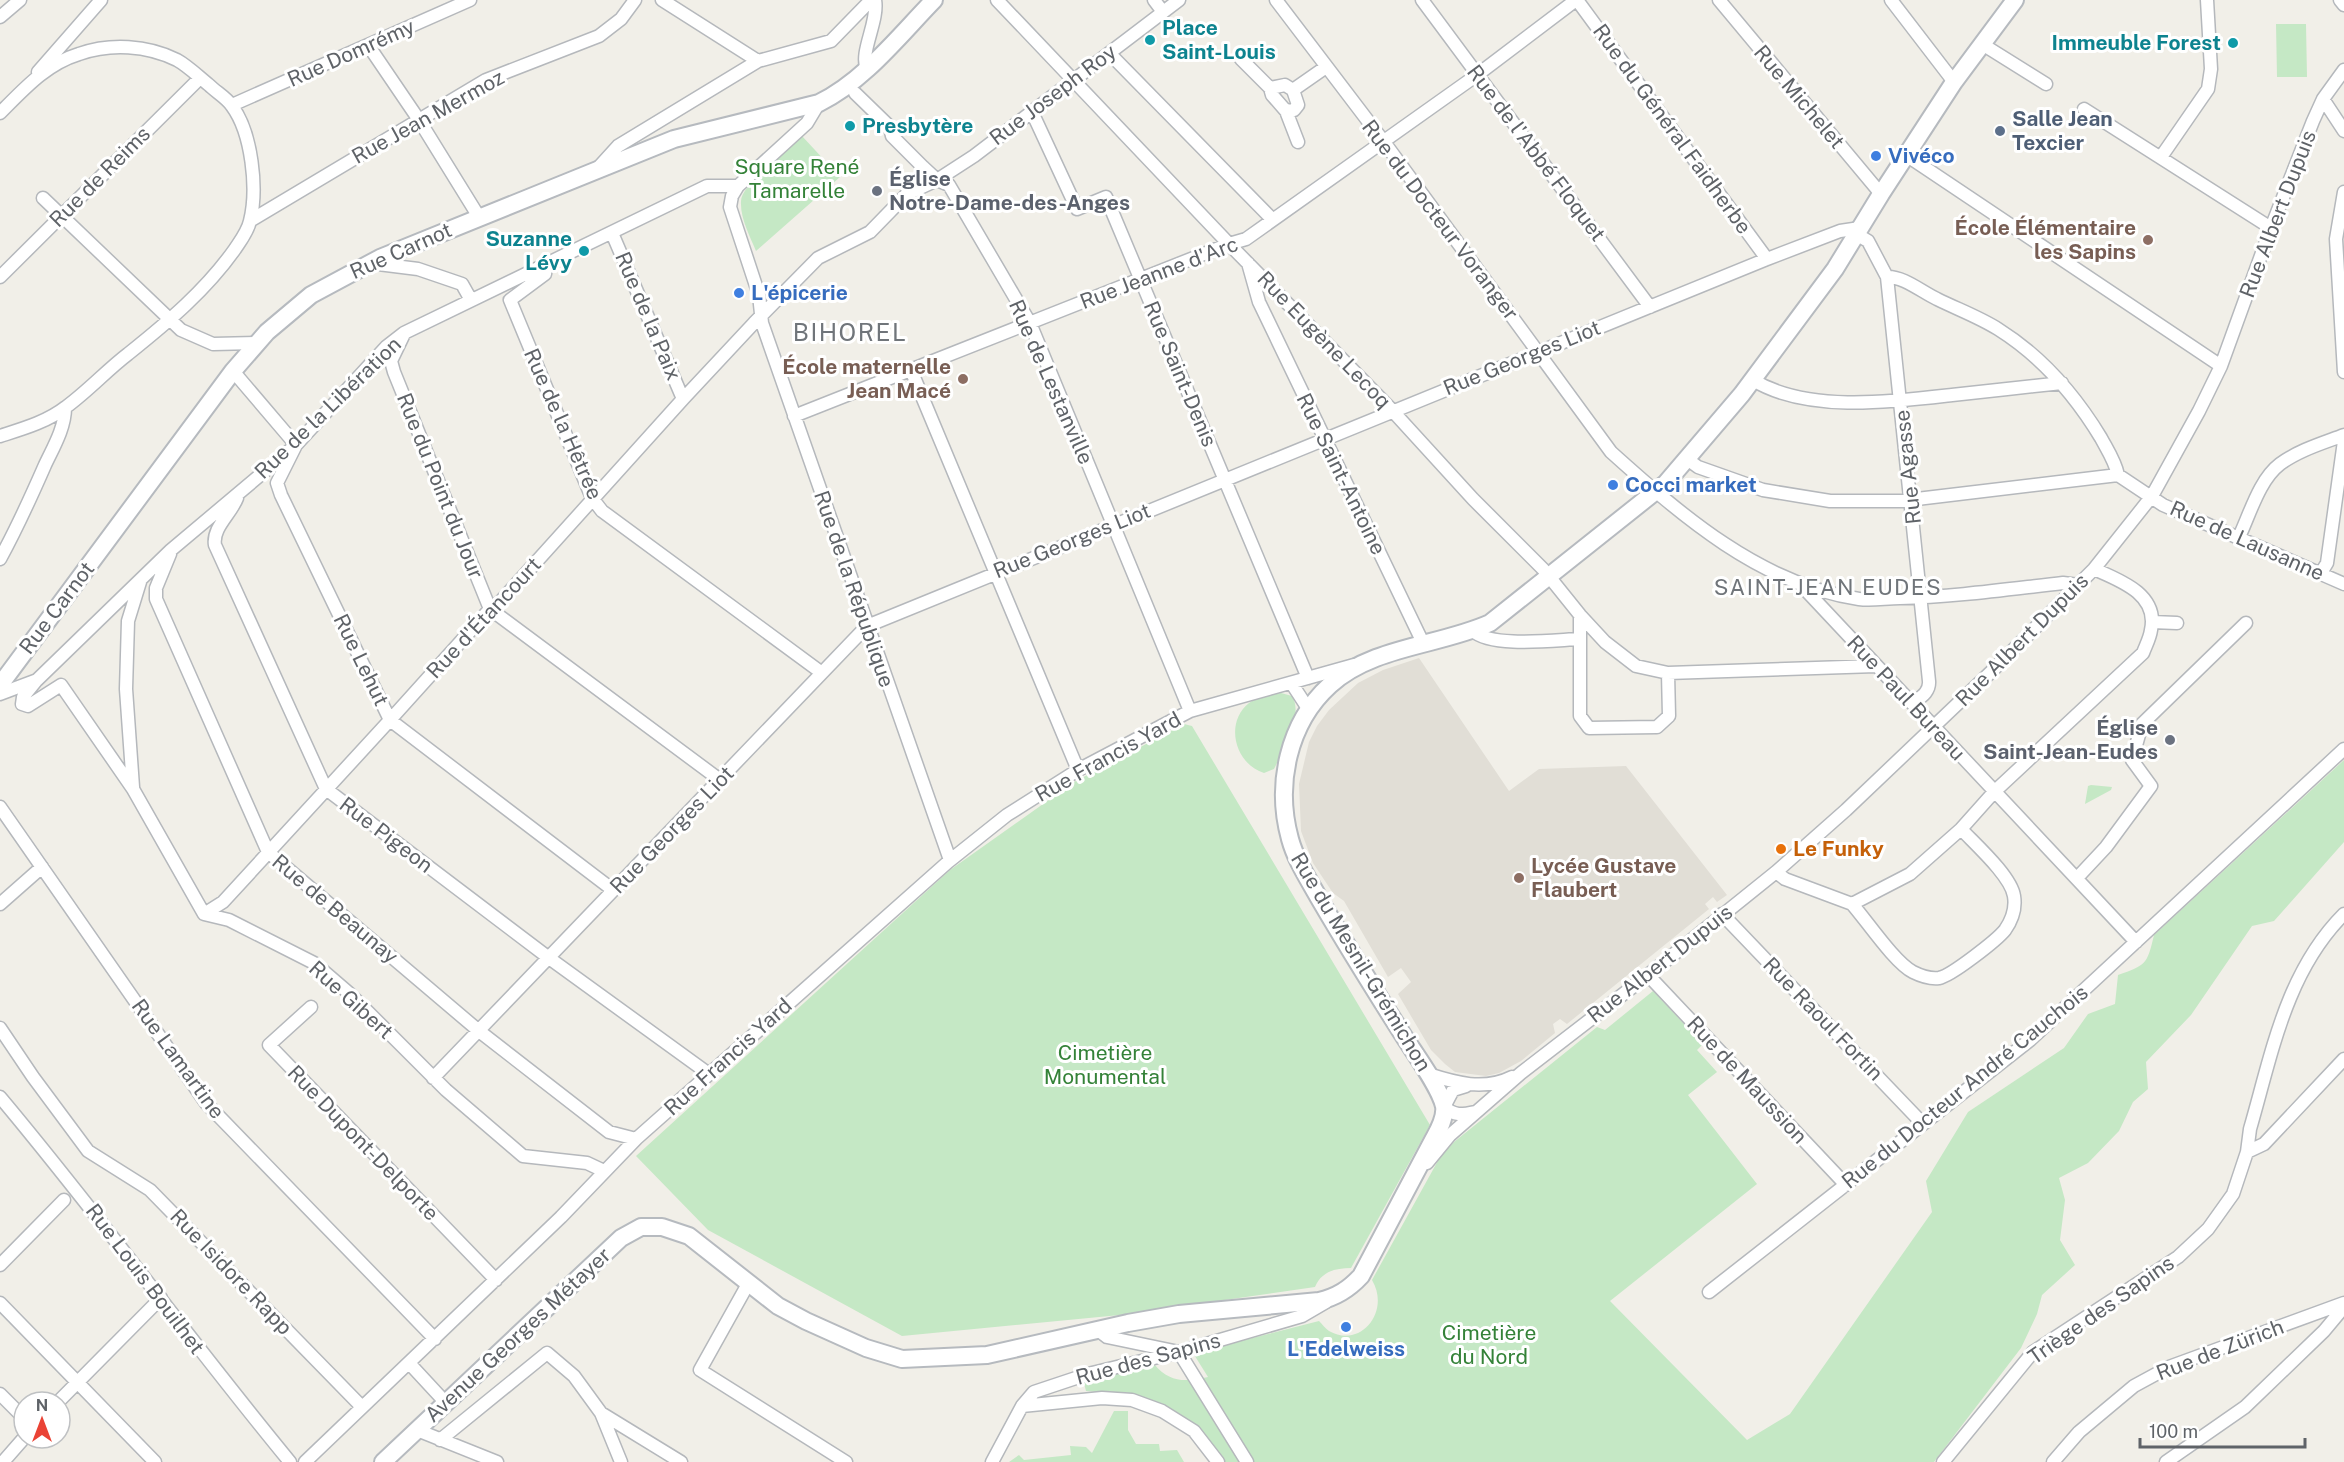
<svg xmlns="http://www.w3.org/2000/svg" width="2344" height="1462" font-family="'Public Sans',sans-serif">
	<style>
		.education { fill: #e1ded6 }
		.green { fill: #c5e8c5 }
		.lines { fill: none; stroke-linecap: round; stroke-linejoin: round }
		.street-casing { stroke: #b5b8bc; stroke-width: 15 }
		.secondary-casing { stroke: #b6babf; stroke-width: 20 }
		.street { stroke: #fff; stroke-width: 12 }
		.secondary { stroke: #fff; stroke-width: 16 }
		.culture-dot { fill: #0f9aa8; stroke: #fff; stroke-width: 2 }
		.service-dot { fill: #5c6f8a; stroke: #fff; stroke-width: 2 }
		.shop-dot { fill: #3f7fe0; stroke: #fff; stroke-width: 2 }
		.worship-dot { fill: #6b7280; stroke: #fff; stroke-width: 2 }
		.education-dot { fill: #8d6e63; stroke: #fff; stroke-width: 2 }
		.food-dot { fill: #e8710a; stroke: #fff; stroke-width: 2 }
		.labels { text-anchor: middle; stroke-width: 6; stroke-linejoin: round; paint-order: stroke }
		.culture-label { font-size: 21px; font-weight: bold; fill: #0d838f; stroke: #fff; text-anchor: start }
		.street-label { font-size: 21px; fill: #5f6368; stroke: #fff }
		.service-label { font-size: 21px; font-weight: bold; fill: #4e5e75; stroke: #fff; text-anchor: start }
		.shop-label { font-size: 21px; font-weight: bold; fill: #366cbe; stroke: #fff; text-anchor: start }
		.park-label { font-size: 21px; fill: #348238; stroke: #fff }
		.worship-label { font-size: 21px; font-weight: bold; fill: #5b616d; stroke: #fff; text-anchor: start }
		.education-label { font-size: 21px; font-weight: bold; fill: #785e54; stroke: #fff; text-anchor: end }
		.food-label { font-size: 21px; font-weight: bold; fill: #c56008; stroke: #fff; text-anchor: start }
		.neighbourhood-label { font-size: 22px; letter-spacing: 1.5px; fill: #70757a; stroke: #fff }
		.quarter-label { font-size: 24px; letter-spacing: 1.5px; fill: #70757a; stroke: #fff }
	</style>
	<rect width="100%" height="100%" fill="#f1efe8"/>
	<path class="education" d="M1419 658 1509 791 1539 769 1626 766 1727 895 1717 902 1713 897 1705 904 1709 909 1567 1024 1560 1019 1553 1024 1555 1033 1521 1061 1499 1073 1486 1076 1455 1072 1445 1064 1431 1050 1398 994 1411 982 1401 968 1388 977 1344 901 1333 893 1313 863 1301 831 1299 784 1309 742 1317 726 1329 710 1358 683 1383 670Z"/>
	<path class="green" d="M2276 24H2306L2307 77H2277Z
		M802 136 840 177 756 251C750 236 740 218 741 201 741 185 788 149 802 136Z
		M1281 693 1292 696C1304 715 1283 750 1274 769L1264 773C1235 764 1224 723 1249 703 1257 697 1271 695 1281 693Z
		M1184 724 1192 726 1430 1125 1351 1268C1335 1268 1321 1272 1315 1287L1120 1315 902 1336 708 1230 636 1156 950 870 1074 782Z
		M2344 760V842L2274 921 2252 926 2191 1015 2146 1062 2148 1089 2133 1102 2119 1131 2088 1163 2059 1178 2065 1200 2060 1240 2075 1265 2042 1295 2037 1314 2021 1348 1934 1462H1224L1200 1431 1134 1395 1086 1391 1083 1379 1154 1364C1170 1383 1185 1382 1208 1377L1193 1353 1319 1321C1322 1324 1326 1329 1329 1331 1360 1349 1391 1312 1372 1280L1440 1157 1454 1142 1597 1027 1605 1030 1653 991 1703 1044 1697 1050 1717 1072 1688 1095 1757 1184 1610 1301 1747 1440 1790 1414 1932 1212 1926 1181 1968 1112 2064 1048 2088 1014 2115 1004 2118 975C2146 965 2147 965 2154 935Z
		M2091 785 2112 787 2111 790 2085 804 2088 786Z
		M1114 1411H1128V1430L1136 1444H1159L1160 1451 1177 1450 1184 1462H1009L1019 1455 1024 1460 1071 1455 1070 1446 1086 1447 1092 1453Z"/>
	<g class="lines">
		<defs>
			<path id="street" d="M662 0 758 61 831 41 871 0
				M997 0 1229 244 1389 407 1473 499 1543 569 1580 615 1605 642 1636 666 1668 673 1876 666
				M1154 0 1163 12
				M1276 0 1384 142 1611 452C1681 515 1761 585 1859 599 1872 601 1886 598 1900 598 1954 597 2009 589 2063 583L2079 585
				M1422 0 1650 307
				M1577 0 1767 259
				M1719 0 1881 194
				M1891 0 1954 82
				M2340 0 2344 5
				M0 17 20 0
				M1982 44 2046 84
				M368 45 419 120 479 217
				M1109 53 1272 219
				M1241 59 1270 88
				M867 69C859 53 879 21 875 0
				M38 72 101 0
				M1293 90 1285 85 1270 88 1272 95 1286 111 1294 110 1298 105 1293 90 1326 67
				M855 93 890 127 892 136 923 167 937 180 949 185 1030 323 1190 711
				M2323 99 2344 131
				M819 103 807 123 738 186 732 196 730 207 759 295 762 323 950 860
				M232 105 470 0
				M2084 109 2271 228
				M1286 111 1298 142
				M1032 112 1077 209 1106 197 1308 678
				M0 113C24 89 46 64 79 54 110 43 147 45 177 60 188 66 199 77 209 85 216 92 227 98 232 106 252 133 258 189 250 221 248 231 241 240 235 249 206 290 168 322 128 354 107 370 88 391 66 407 47 422 22 429 0 436
				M1906 155 2221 366
				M2161 157 2208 89 2211 69 2207 0
				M598 168 618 146 758 61
				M2344 192 2336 239 2344 372
				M43 198 181 330 213 344 257 343
				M250 221 486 80 599 36 621 19 635 0
				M612 233 683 399
				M1856 234 1868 241 1887 277 1929 681C1930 692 1921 697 1913 703
				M370 263 418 269 462 284 471 300
				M1248 263 1259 302 1424 645
				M546 265 545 274 510 300 592 498 602 511 822 673
				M0 277 200 78
				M1887 277C1903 276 1922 292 1937 299 1957 309 1979 317 1998 329 2041 356 2075 395 2101 438 2108 451 2115 461 2118 475L2163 505 2344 584
				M404 334 391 361 394 372 490 609 720 780
				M911 370 1078 770
				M233 371 296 445 277 483 281 495 390 720 613 890
				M1753 380C1807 413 1892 402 1952 395 1989 391 2025 387 2062 383
				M794 416 1229 244 1246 239 1477 75 1576 0
				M1687 459 1698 467 1763 490 1830 501H1900L2118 475
				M237 498C231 514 212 528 215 545L326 789 549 958 709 1074
				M2239 537C2250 514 2259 480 2280 464 2299 450 2323 443 2344 435
				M170 554 156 588V599L268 852 479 1031 609 1132 636 1139
				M0 559C17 528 31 497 45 465 53 448 65 428 65 408
				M2321 573 2327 563 2344 441
				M1801 585 2136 942
				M1580 615V716L1589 728 1657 727 1669 716 1668 673
				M2152 622 2177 623
				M1473 631C1492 648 1554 640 1580 639
				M36 681 23 697 22 704 28 706 61 685 133 789 204 914 229 920 314 963 350 994 446 1090 523 1156 587 1163 604 1171
				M1292 684 1309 710
				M0 694 37 680 171 550 296 445 386 347 404 333 707 186H738
				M133 787 126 689 128 621 140 582
				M0 807 206 1103 435 1339
				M1776 872 1785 879 1852 904 1910 874 1961 829 1994 792 2143 653C2146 645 2150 638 2151 630 2159 594 2119 580 2094 569
				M2077 878 2106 847 2151 786 2132 760 2142 724 2246 623
				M0 904 42 867
				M1852 904C1867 921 1895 963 1913 972 1921 976 1930 979 1939 978 1951 976 1997 940 2005 930 2012 920 2016 908 2014 896 2011 876 1975 844 1961 829
				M204 914 223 902 390 720 490 609 501 601 683 399 754 323 818 258 870 232 907 194 937 180 974 156 1179 0
				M1722 914 1923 1124
				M1648 975 1846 1185
				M311 1007 269 1045 496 1280
				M0 1028 33 1077 88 1151 150 1190 362 1407
				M1428 1074C1456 1083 1484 1091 1512 1077
				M433 1078 867 626 1767 259 1840 231 1860 228
				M1466 1086 1453 1090 1444 1107C1455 1116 1461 1115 1475 1112
				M0 1097C100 1216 191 1342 290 1462
				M2247 1152 2264 1144 2344 1059
				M1427 1163 1450 1135 1521 1073 1648 975 1776 872 1846 810 1992 671 2094 569 2152 496 2199 411 2221 366 2271 228 2313 121 2323 99 2344 70
				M0 1265 64 1200
				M748 1284 700 1370 846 1462
				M1709 1292 2030 1040 2344 749
				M0 1303 155 1462
				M1098 1330 1107 1337 1179 1352 1247 1462
				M409 1363 446 1403
				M0 1394 24 1418
				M58 1402 161 1298
				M1022 1406 1102 1398 1132 1400 1162 1411 1194 1431 1218 1462
				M601 1413 681 1462
				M417 1430 497 1462
				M440 1440 547 1353 574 1376 601 1413 621 1462
				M3 1462 24 1438
				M305 1462 561 1217 636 1139 948 862 1007 815 1078 770 1190 711 1354 665
				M992 1462 1022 1406 1034 1392 1088 1374 1179 1352 1302 1316 1326 1302
				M1943 1462 2033 1352 2178 1257 2208 1229 2233 1194 2247 1152 2250 1129C2272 1053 2286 972 2344 914
				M2053 1462 2079 1432 2134 1386 2169 1367 2344 1303
				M2166 1462 2245 1407 2324 1331 2344 1307"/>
			<path id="secondary" d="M0 685 233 371 267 332 311 295 380 258 674 139 819 103C864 81 899 36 934 0
				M383 1462 621 1238 641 1227H662L689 1236 778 1306 806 1321 866 1348 902 1359 987 1355 1128 1323 1179 1314 1319 1301C1337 1297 1349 1289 1361 1276L1433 1140C1438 1131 1446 1118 1444 1106 1439 1086 1415 1054 1403 1035 1375 991 1347 946 1320 900 1309 880 1296 861 1290 839 1275 785 1288 723 1330 685 1373 646 1439 646 1490 623L1666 483 1742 394 1835 269 1881 194 1954 82 2015 0"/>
		</defs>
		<use href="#street" class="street-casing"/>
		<use href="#secondary" class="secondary-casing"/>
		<use href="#street" class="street"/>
		<use href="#secondary" class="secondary"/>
	</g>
	<g class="culture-dot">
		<circle cx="1150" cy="40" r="6"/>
		<circle cx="2233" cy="43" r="6"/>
		<circle cx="850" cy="126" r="6"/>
		<circle cx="584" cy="251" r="6"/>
	</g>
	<circle class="service-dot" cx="2000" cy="131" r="6"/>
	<g class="shop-dot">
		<circle cx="1876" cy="156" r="6"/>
		<circle cx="739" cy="293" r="6"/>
		<circle cx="1613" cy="485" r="6"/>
		<circle cx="1346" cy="1327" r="6"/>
	</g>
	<g class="worship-dot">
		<circle cx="877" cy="191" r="6"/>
		<circle cx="2170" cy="740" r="6"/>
	</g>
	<g class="education-dot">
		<circle cx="2148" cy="240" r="6"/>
		<circle cx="963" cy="379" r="6"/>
		<circle cx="1519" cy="878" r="6"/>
	</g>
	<circle class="food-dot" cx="1781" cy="849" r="6"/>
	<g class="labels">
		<g class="culture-label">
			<text x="1162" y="35">Place<tspan x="1162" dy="24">Saint-Louis</tspan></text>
			<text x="2221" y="50" text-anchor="end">Immeuble Forest</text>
			<text x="862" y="133">Presbytère</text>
			<text x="572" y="246" text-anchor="end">Suzanne<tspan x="572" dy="24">Lévy</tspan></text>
		</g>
		<g class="street-label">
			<text transform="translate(351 53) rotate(-24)" y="7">Rue Domrémy</text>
			<text transform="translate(1053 95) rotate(-37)" y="7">Rue Joseph Roy</text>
			<text transform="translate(1799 97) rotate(50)" y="7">Rue Michelet</text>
			<text transform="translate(428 117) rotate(-29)" y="7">Rue Jean Mermoz</text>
			<text transform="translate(1672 129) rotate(54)" y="7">Rue du Général Faidherbe</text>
			<text transform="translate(1536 153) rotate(53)" y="7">Rue de l'Abbé Floquet</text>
			<text transform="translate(100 177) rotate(-45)" y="7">Rue de Reims</text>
			<text transform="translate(2278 214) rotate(-69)" y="7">Rue Albert Dupuis</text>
			<text transform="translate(1440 220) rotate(53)" y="7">Rue du Docteur Voranger</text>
			<text transform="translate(401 251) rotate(-24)" y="7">Rue Carnot</text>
			<text transform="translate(1159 273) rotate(-21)" y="7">Rue Jeanne d'Arc</text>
			<text transform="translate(648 316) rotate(67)" y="7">Rue de la Paix</text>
			<text transform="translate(1324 340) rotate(46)" y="7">Rue Eugène Lecoq</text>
			<text transform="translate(1522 358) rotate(-22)" y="7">Rue Georges Liot</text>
			<text transform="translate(1180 374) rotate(67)" y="7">Rue Saint-Denis</text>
			<text transform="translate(1051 382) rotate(66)" y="7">Rue de Lestanville</text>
			<text transform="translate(328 408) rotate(-44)" y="7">Rue de la Libération</text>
			<text transform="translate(563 424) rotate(66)" y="7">Rue de la Hêtrée</text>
			<text transform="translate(1908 467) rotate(-96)" y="7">Rue Agasse</text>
			<text transform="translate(1341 474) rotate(64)" y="7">Rue Saint-Antoine</text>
			<text transform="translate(440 486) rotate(68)" y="7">Rue du Point du Jour</text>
			<text transform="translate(1072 541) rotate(-22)" y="7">Rue Georges Liot</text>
			<text transform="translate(2247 541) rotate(24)" y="7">Rue de Lausanne</text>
			<text transform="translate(854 589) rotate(71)" y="7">Rue de la République</text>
			<text transform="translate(57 608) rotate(-53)" y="7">Rue Carnot</text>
			<text transform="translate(484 618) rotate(-47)" y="7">Rue d'Étancourt</text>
			<text transform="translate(2022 640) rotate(-45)" y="7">Rue Albert Dupuis</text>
			<text transform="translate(361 660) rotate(64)" y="7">Rue Lehut</text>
			<text transform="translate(1906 698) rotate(47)" y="7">Rue Paul Bureau</text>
			<text transform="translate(1108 757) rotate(-29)" y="7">Rue Francis Yard</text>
			<text transform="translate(672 830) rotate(-46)" y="7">Rue Georges Liot</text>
			<text transform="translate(386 835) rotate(37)" y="7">Rue Pigeon</text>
			<text transform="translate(335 909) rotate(40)" y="7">Rue de Beaunay</text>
			<text transform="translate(1361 962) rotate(59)" y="7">Rue du Mesnil-Grémichon</text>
			<text transform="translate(1660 964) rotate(-38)" y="7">Rue Albert Dupuis</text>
			<text transform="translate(351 1000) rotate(42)" y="7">Rue Gibert</text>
			<text transform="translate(1823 1019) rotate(46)" y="7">Rue Raoul Fortin</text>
			<text transform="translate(728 1057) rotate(-42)" y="7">Rue Francis Yard</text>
			<text transform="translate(178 1059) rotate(54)" y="7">Rue Lamartine</text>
			<text transform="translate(1747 1080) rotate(47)" y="7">Rue de Maussion</text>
			<text transform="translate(1965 1087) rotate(-39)" y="7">Rue du Docteur André Cauchois</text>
			<text transform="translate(363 1143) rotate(46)" y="7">Rue Dupont-Delporte</text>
			<text transform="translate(231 1272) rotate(46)" y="7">Rue Isidore Rapp</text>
			<text transform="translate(145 1279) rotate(53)" y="7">Rue Louis Bouilhet</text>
			<text transform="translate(2101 1310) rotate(-35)" y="7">Triège des Sapins</text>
			<text transform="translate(518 1335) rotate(-43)" y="7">Avenue Georges Métayer</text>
			<text transform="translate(2220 1350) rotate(-21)" y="7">Rue de Zürich</text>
			<text transform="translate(1148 1359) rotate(-15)" y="7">Rue des Sapins</text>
		</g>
		<g class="service-label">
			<text x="2012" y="126">Salle Jean<tspan x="2012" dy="24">Texcier</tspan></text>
		</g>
		<g class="shop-label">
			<text x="1888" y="163">Vivéco</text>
			<text x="751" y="300">L'épicerie</text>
			<text x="1625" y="492">Cocci market</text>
			<text x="1346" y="1356" text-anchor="middle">L'Edelweiss</text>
		</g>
		<g class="park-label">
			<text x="797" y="174">Square René<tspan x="797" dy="24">Tamarelle</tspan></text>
			<text x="1105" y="1060">Cimetière<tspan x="1105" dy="24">Monumental</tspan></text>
			<text x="1489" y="1340">Cimetière<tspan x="1489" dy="24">du Nord</tspan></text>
		</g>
		<g class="worship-label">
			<text x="889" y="186">Église<tspan x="889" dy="24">Notre-Dame-des-Anges</tspan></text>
			<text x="2158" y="735" text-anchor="end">Église<tspan x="2158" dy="24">Saint-Jean-Eudes</tspan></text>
		</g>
		<g class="education-label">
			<text x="2136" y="235">École Élémentaire<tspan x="2136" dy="24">les Sapins</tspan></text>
			<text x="951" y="374">École maternelle<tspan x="951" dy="24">Jean Macé</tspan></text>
			<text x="1531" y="873" text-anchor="start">Lycée Gustave<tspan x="1531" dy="24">Flaubert</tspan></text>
		</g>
		<g class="food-label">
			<text x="1793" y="856">Le Funky</text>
		</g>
		<g class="neighbourhood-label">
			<text x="1828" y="595">SAINT-JEAN EUDES</text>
		</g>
		<g class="quarter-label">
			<text x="850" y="341">BIHOREL</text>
		</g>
	</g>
	<g transform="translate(42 1420)"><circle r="28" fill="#ffffff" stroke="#bfc1c3" stroke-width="1.5"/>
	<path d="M0-4.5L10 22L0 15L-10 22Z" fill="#ea4335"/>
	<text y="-9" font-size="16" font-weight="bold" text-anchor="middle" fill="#5f6368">N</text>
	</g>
	<path d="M2140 1438v9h165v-9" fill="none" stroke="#5f6368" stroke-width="3"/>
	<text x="2149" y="1438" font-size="18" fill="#5f6368" stroke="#ffffff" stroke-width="4.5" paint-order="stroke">100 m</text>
</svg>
